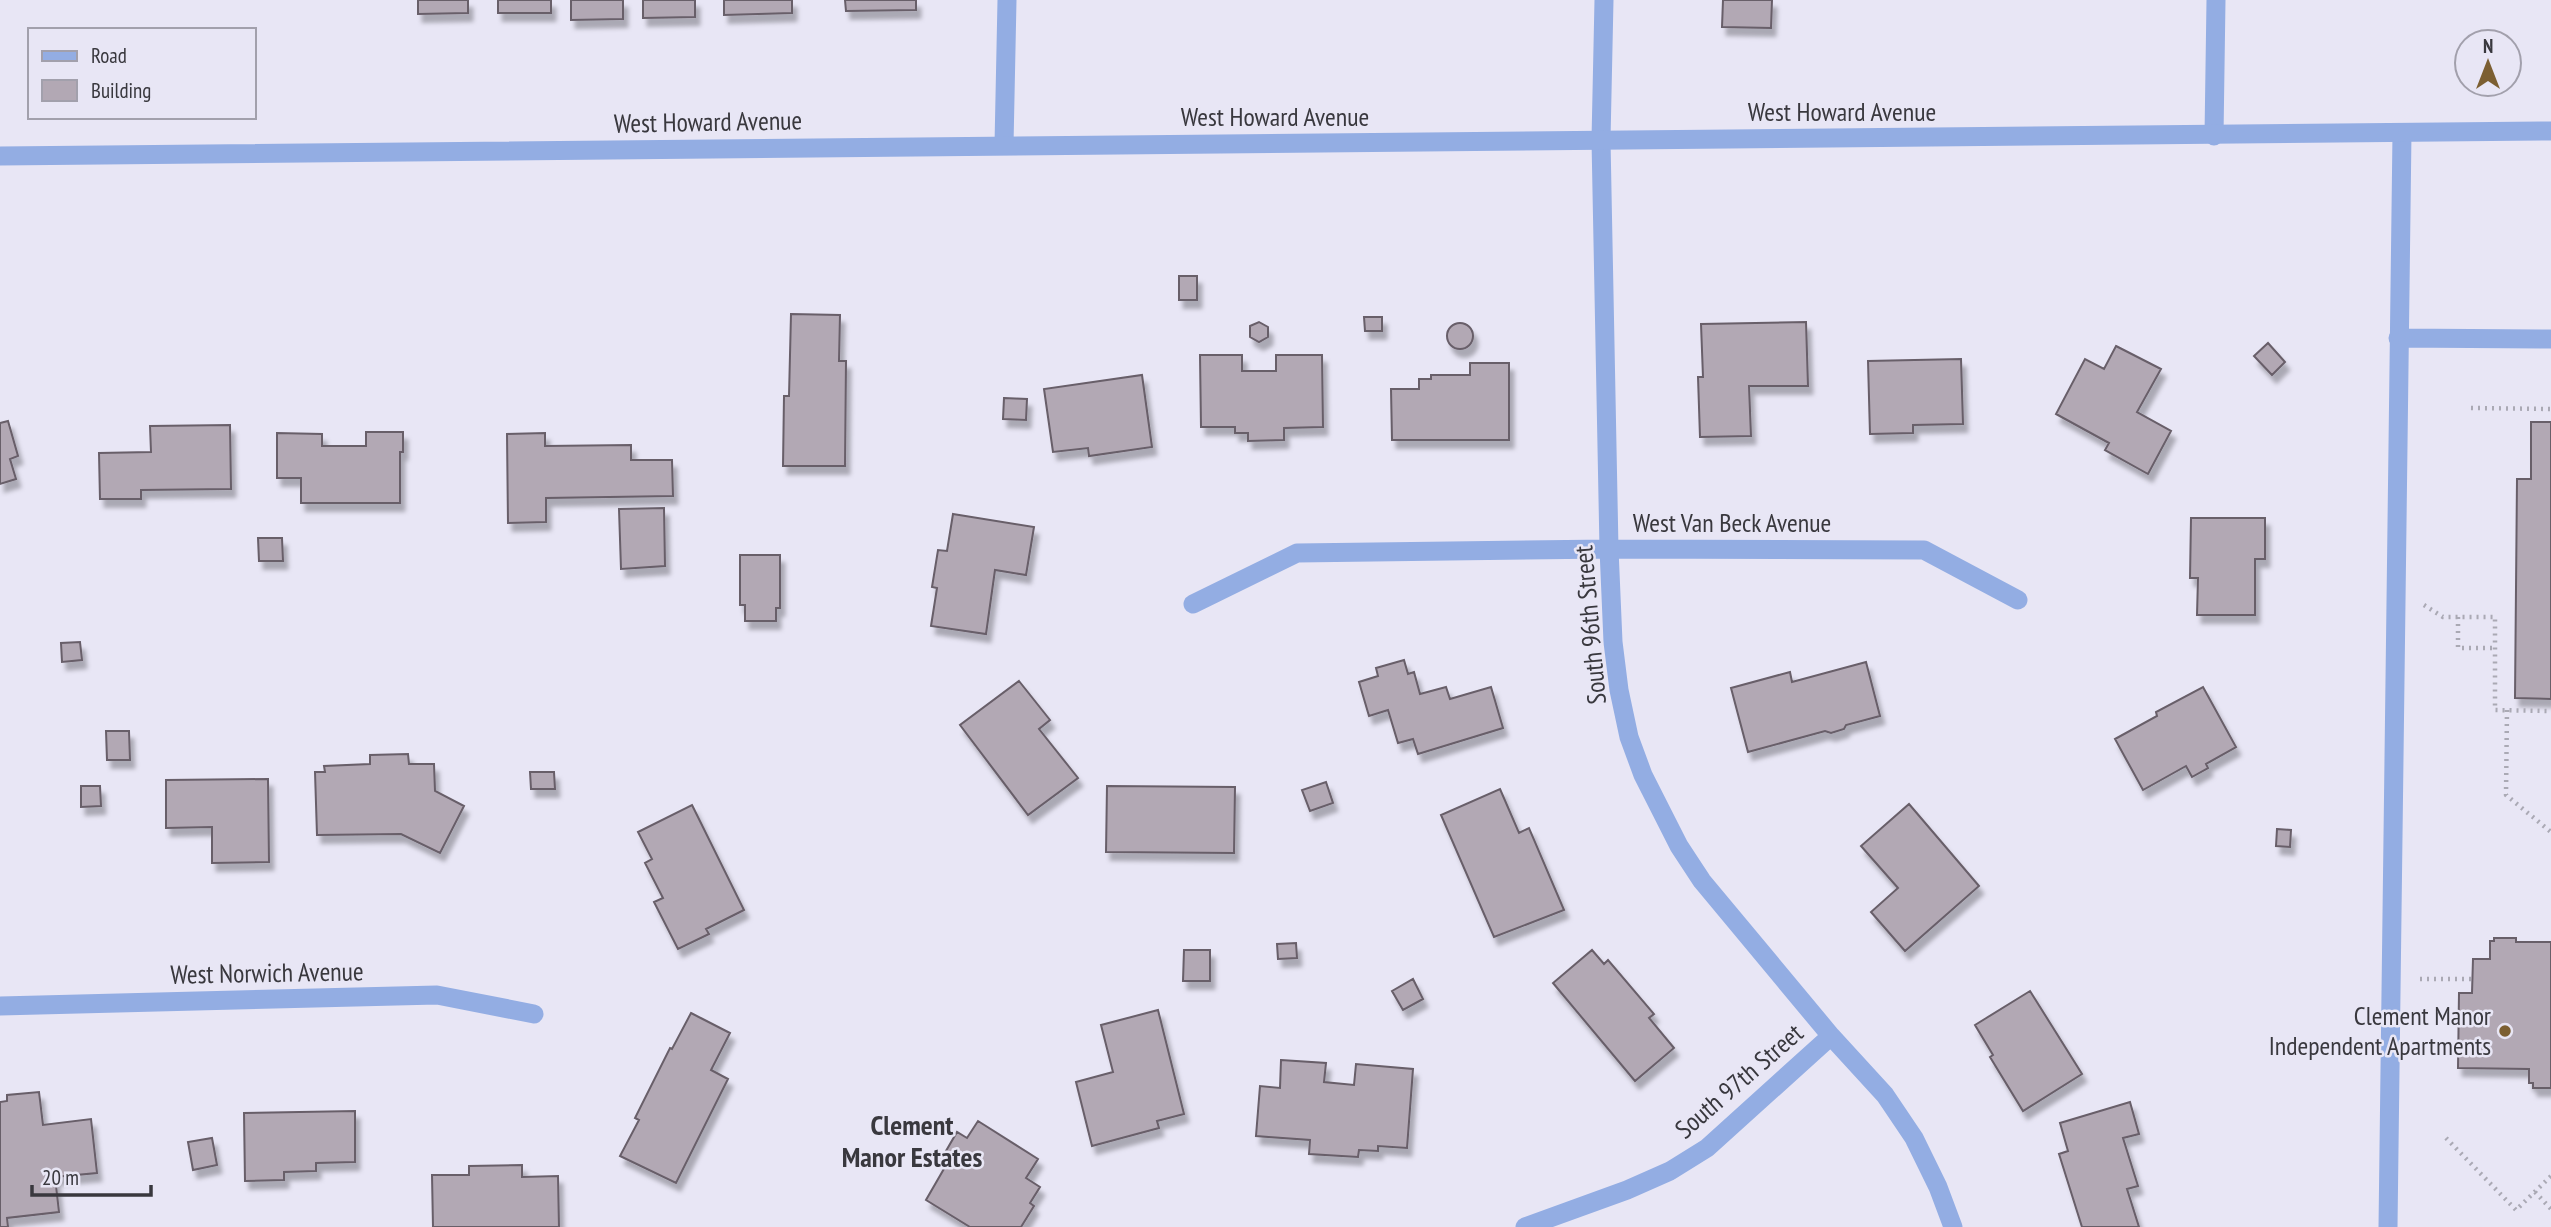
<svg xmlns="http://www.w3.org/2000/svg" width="2551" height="1227" font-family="'PT Sans Narrow',sans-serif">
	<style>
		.building { fill: #b2a8b4; stroke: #685e69; stroke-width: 2; filter: url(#shadow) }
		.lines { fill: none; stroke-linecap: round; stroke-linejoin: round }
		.path { stroke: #aaa9b4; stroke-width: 4.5; stroke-dasharray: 2 5; stroke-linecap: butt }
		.service { stroke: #93ade3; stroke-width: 19 }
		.minor { stroke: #93ade3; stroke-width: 19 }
		.tertiary { stroke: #93ade3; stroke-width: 19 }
		.poi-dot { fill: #7c5f32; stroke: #e8e6f5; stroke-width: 2.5 }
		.labels { text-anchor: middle; stroke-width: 5; stroke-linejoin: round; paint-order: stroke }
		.street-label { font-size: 26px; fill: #39383e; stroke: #e8e6f5 }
		.poi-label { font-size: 26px; fill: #39383e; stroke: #e8e6f5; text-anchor: end }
		.neighbourhood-label { font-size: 28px; font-weight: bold; fill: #39383e; stroke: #e8e6f5 }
	</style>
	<defs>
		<filter id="shadow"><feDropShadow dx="4.5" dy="8" stdDeviation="2" flood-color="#0004"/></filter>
	</defs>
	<rect width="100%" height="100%" fill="#e8e6f5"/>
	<path class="building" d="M418 0H468V13L418 14Z
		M498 0H551V13H498Z
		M571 0H623V19L571 20Z
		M643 0H695V17L643 18Z
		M724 0H792V13L724 15Z
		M845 0H916V10L846 11Z
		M1723 0H1772L1771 28 1722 27Z
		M1179 276H1197V300H1179Z
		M791 314 840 315 839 361H846L845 466H783L784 396H789Z
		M1364 317H1382V331H1365Z
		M1259 322 1268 327V337L1259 342 1250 337V326Z
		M1806 322 1808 386H1749L1751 436 1700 437 1698 377H1703L1701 324Z
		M1447 336a13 13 0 1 1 26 0a13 13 0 1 1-26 0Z
		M2268 343 2285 362 2272 375 2254 356Z
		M2116 346 2161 369 2137 412 2171 431 2148 474 2105 450 2109 443 2056 414 2085 359 2104 369Z
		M1200 355H1242V371H1276V355H1322L1323 427 1284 428V440L1248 441V433H1235V427H1201Z
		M1961 359 1963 424 1913 425V433L1870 434 1868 361Z
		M1470 363H1509V440H1392L1391 389H1419V379H1431V375H1470Z
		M1142 375 1152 447 1089 456 1088 448 1053 452 1044 389Z
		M1004 398 1027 399 1026 420 1003 419Z
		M8 421 18 456 10 459 16 479 0 484V423Z
		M2531 422H2551V699L2515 698 2517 479H2531Z
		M230 425 231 489 141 490V499H100L99 453 151 452 150 426Z
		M366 432H403V452H400V503H301V478H277V433L322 434V446H366Z
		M545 433V446L631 445V460H672L673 496 546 498V522L508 523 507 434Z
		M664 508 665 566 621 569 619 509Z
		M953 514 1034 527 1026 575 995 570 986 634 931 626 937 588 932 587 938 550 947 551Z
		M2191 518H2265V559H2255V615H2197L2198 578H2190Z
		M258 538H282L283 561H259Z
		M740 555H780V608H776V621H745V605H740Z
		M80 642 82 660 62 662 61 643Z
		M1404 660 1408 674 1414 672 1420 694 1446 687 1450 699 1491 687 1503 728 1418 754 1413 739 1398 743 1388 710 1369 716 1359 682 1378 676 1376 668Z
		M1866 662 1880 716 1846 725 1844 729 1831 733 1825 731 1748 752 1731 688 1790 672 1792 682Z
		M1019 681 1050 720 1039 729 1078 778 1028 815 960 725Z
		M2203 687 2236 747 2206 764 2208 768 2192 777 2186 766 2143 790 2115 739 2157 716 2156 712Z
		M106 731H129L130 760H107Z
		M408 754 409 764H434L435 791 464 806 440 853 401 834 317 835 315 772H325L324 766 370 764V755Z
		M530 772H554L555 789H531Z
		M268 779 269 862 212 863V827L166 828V780Z
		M1326 782 1333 803 1310 811 1302 790Z
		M81 786H100L101 806 81 807Z
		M1107 786 1235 787 1234 853 1106 852Z
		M1500 789 1519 833 1529 828 1564 910 1494 937 1441 815Z
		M1909 804 1979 886 1905 951 1871 912 1898 888 1861 846Z
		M692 805 744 910 706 929 709 934 678 949 654 902 663 898 645 863 652 859 638 832Z
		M2277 829 2291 830 2290 847 2276 846Z
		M2494 938H2516V942H2551V1088H2533V1083H2529V1069L2458 1068 2459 993H2472L2473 959H2490V941H2494Z
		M1296 943 1297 958 1278 959 1277 944Z
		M1184 950H1210V981H1183Z
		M1592 950 1604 964 1608 960 1654 1014 1649 1018 1674 1048 1635 1081 1553 983Z
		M1413 979 1423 999 1403 1010 1392 991Z
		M2030 991 2082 1074 2023 1111 1990 1057 1993 1055 1975 1025Z
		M1158 1010 1184 1114 1157 1121 1159 1128 1092 1146 1076 1082 1113 1072 1101 1025Z
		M691 1013 730 1033 711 1070 728 1079 676 1183 620 1156 639 1120 635 1118 670 1048 672 1049Z
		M1281 1060 1326 1063 1324 1082 1354 1085 1356 1064 1413 1069 1407 1148 1378 1146V1151L1359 1150 1358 1157 1309 1154 1310 1140 1256 1136 1260 1086 1280 1088Z
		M39 1092 43 1125 91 1119 97 1173 55 1177 59 1212 7 1218 8 1227H0V1102L7 1101V1095Z
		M2130 1102 2139 1134 2123 1138 2138 1186 2127 1189 2139 1227H2082L2059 1154 2068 1151 2060 1123Z
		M355 1111V1162L316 1163V1171L284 1172V1180L245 1181 244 1113Z
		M978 1121 1038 1159 1026 1178 1040 1187 1030 1203 1034 1206 1021 1227H970L926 1200 945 1167 939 1163 957 1132 967 1138Z
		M212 1138 217 1165 193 1170 188 1142Z
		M522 1165V1177L558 1176 559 1227H433L432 1175H469V1166Z"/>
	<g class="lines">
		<path class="path" d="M2471 408 2551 409
			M2424 605 2443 617H2495V710L2551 711
			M2458 617V648H2495
			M2507 710 2506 795 2551 832
			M2420 979H2473
			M2446 1138 2516 1210 2551 1176
			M2535 1192 2551 1209"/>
		<path class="service" d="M2398 338 2551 339
			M2388 1227 2402 133"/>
		<path class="minor" d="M1604 0 1601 140 1609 549 1613 642 1619 690 1629 737 1643 775 1679 846 1702 881 1831 1036 1885 1095 1914 1138 1938 1187 1953 1227
			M2214 136 2216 0
			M1004 145 1007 0
			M1193 604 1297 553 1609 549 1924 550 2018 600
			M0 1006 437 995 534 1014
			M1525 1227 1627 1190 1670 1171 1707 1148 1831 1036"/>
		<path class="tertiary" d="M0 156 2551 131"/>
	</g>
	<circle class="poi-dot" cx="2505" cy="1031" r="7"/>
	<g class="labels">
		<g class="street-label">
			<text x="1842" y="121">West Howard Avenue</text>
			<text x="1275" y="126">West Howard Avenue</text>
			<text transform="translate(708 122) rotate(-1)" y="9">West Howard Avenue</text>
			<text x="1732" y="532">West Van Beck Avenue</text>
			<text transform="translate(1590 625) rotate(-95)" y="9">South 96th Street</text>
			<text transform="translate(267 973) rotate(-1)" y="9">West Norwich Avenue</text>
			<text transform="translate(1739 1081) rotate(-41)" y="9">South 97th Street</text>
		</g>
		<g class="poi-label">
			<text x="2491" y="1025">Clement Manor<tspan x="2491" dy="30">Independent Apartments</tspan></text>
		</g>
		<g class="neighbourhood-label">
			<text x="912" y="1135">Clement<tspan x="912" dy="32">Manor Estates</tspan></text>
		</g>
	</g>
	<rect x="28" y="28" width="228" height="91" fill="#e8e6f5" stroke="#a2a0ac" stroke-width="2"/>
	<rect x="42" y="51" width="35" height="10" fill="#93ade3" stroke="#a2a0ac" stroke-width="2"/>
	<text x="91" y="63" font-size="21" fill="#39383e">Road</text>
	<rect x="42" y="80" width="35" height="21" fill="#b2a8b4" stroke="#a2a0ac" stroke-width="2"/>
	<text x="91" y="98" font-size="21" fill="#39383e">Building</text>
	<g transform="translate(2488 63)"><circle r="33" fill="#e8e6f5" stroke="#a2a0ac" stroke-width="2"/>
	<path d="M0-5L12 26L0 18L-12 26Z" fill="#7c5f32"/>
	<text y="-10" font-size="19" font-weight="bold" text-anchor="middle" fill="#39383e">N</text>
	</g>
	<path d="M32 1185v10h119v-10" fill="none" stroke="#39383e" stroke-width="3.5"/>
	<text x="42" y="1185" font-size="21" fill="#39383e" stroke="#e8e6f5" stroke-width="5" paint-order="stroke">20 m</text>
</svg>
